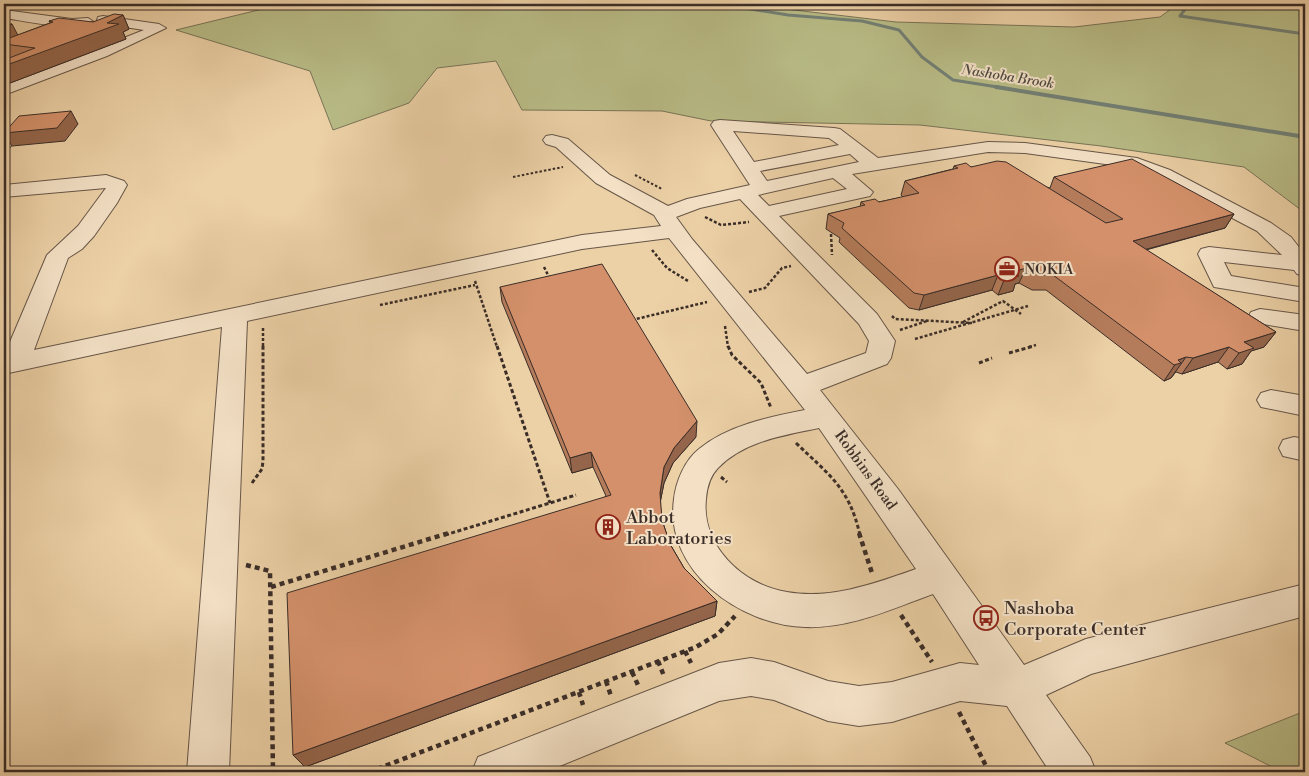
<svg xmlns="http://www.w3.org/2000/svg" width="1309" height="776" font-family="'Libre Bodoni',serif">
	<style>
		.green { fill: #b8bb86; stroke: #797457 }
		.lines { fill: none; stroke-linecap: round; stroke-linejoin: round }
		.stream-far1 { stroke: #738075; stroke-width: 3 }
		.stream { stroke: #738075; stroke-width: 4 }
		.minor-casing { stroke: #665648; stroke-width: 2 }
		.path-far3 { stroke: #3a2d28; stroke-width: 2; stroke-dasharray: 2.5 2; stroke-linecap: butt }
		.path-far2 { stroke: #3a2d28; stroke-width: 2.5; stroke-dasharray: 3 2; stroke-linecap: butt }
		.path-far1 { stroke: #3a2d28; stroke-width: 3; stroke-dasharray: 4 2.5; stroke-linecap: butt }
		.path { stroke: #3a2d28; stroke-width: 4.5; stroke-dasharray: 5 4; stroke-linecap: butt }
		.minor { fill: #f3e0c5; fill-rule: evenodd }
		.wall { fill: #b57c5b; stroke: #3a2d28 }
		.shaded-wall { fill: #94654a; stroke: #3a2d28 }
		.building { fill: #d3906a; stroke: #3a2d28 }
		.labels { text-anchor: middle; stroke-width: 4; stroke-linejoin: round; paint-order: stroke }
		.far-water-label { font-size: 14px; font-style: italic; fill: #4d4942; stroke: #f3e0c5 }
		.poi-label { font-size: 15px; fill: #3a2d28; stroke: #f3e0c5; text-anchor: start }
		.street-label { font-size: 15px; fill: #3a2d28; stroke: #f3e0c5 }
		.near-poi-label { font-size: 18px; fill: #3a2d28; stroke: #f3e0c5; text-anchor: start }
	</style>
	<rect width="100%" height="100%" fill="#ecd0a6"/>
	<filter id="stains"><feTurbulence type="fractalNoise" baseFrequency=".004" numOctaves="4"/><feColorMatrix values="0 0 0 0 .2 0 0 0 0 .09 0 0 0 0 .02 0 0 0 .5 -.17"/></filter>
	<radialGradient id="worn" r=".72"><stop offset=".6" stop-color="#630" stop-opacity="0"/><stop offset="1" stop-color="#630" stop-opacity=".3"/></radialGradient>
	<path class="green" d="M283 4H743L896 22 1074 27 1160 17 1178 4H1300L1305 6V213L1244 167 1101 146 920 125 711 121 662 111 522 110 496 61 437 68 409 103 333 130 310 71 176 30Z
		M1305 711V772H1282L1225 743Z"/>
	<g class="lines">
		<path class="stream-far1" d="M665 4 738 7 788 15 862 21 899 30 922 57 953 80 1004 88
			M1189 4 1180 16 1305 34"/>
		<path class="stream" d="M996 87 1305 137"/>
		<defs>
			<path id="minor" d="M4 10 72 19 88 18 94 22C84 34 21 20 4 18Z
				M103 16 159 24 166 28 107 56 4 95V85L144 30 98 23 97 20 98 17Z
				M720 120 834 128 840 129 878 158 988 142 1025 143 1137 158 1170 170 1271 223 1291 237 1305 255V276L1297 274 1294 270 1224 262 1231 276 1305 288V302L1214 287 1198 254 1201 249 1209 247 1282 255 1257 231 1156 178 1127 167 1025 153 988 152 852 174 873 192 870 196 779 216 877 314 895 341 891 358 887 364 820 390 898 489 1024 665 1086 639 1305 584V616L1091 674 1046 695 1090 757 1096 772H1050L1007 706 960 701 892 722 859 726 828 721 774 700 751 696 719 701 545 772H472L478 757 719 663 751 658 774 662 828 681 859 686 892 682 960 663 979 665 933 594C892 609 849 629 805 627 740 625 664 571 674 499 676 481 685 460 699 449 728 425 769 417 805 410L669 238 582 249 247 321 229 772H187L222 327 4 374V356L47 255 78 226 106 188 4 197V185L106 175 124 181 127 185 117 203 94 236 82 249 68 258 34 350 582 235 661 226 654 215 596 183 556 147 546 144 543 140 546 136 552 135 568 139 610 175 668 206 687 199 750 185 711 125 714 121ZM733 131 829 138 839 145 754 162ZM850 154 859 162 767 181 760 171ZM833 178 847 189 769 206 758 195ZM740 199 859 324 869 341 866 353 807 374 692 239 676 217 700 208ZM819 428 916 569C876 583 831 600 787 592 742 585 701 545 706 499 707 487 710 476 718 468 744 441 785 435 819 428Z
				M9 133 15 134 18 138 10 147 4 148V134Z
				M1260 309 1305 315V331L1251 322 1248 317 1251 312Z
				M1271 390 1305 396V416L1261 407 1257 400 1261 393Z
				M1294 437 1305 439V461L1283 456 1279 448 1283 440Z"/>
		</defs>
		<use href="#minor" class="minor-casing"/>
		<path class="path-far3" d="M635 175 662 189
			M513 177 563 167"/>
		<path class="path-far2" d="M705 217 721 225 749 222
			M831 234 832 255
			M652 250 667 268 688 281
			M544 267 550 279
			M475 281 497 347
			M749 292 765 288 782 268 791 266
			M380 305 475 285
			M892 316 895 319 972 323
			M632 320 707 302
			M963 322 1003 301 1021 314
			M725 326 728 347
			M263 328V347
			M900 330 927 321
			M915 339 1028 306
			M1029 347 1036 345"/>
		<path class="path-far1" d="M497 346 550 503
			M728 346 732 355 761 383 771 408
			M1009 353 1034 346
			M979 363 992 358
			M796 443C829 475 849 487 860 535
			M721 477 727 482
			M252 483 262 469 263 461V346
			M445 535 576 495"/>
		<path class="path" d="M859 533 872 573
			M246 565 270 571 273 772
			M271 587 449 533
			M901 615 932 662
			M685 651 691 663
			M658 661 664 676
			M632 672 638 685
			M606 681 611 696
			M579 692 583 705
			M959 712 989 772
			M369 772 696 647 718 634 735 616"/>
		<use href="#minor" class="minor"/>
	</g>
	<path class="wall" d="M123 15 129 29 123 32 126 39 10 83 4 82V60L9 58 6 57 4 54V24L18 35 50 23 49 21 93 22Z
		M954 166 971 167 1050 188 1054 177 1234 214 1225 228 1146 250 1276 332 1264 347 1251 351 1242 364 1227 369 1218 362 1182 374 1176 372 1175 373 1171 378 1164 381 1046 290H1032L1019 283 1015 284 1013 291 998 295 992 290 919 310 909 308 839 242 840 238 826 229 828 214 860 207 861 202H879L903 197 901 195 905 181 953 169Z
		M500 287 696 437 673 463 664 483 660 503 662 520 670 544 684 568 717 601 715 616 305 767 293 755 606 496 593 467 572 473 502 302Z"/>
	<path class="shaded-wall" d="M123 15 129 29 123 32 126 39 10 83 4 74V66L107 23Z
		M12 24 20 39 4 44V28Z
		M71 111 78 124 65 141 12 146 4 134V133Z
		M1234 214 1225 228 1125 255 1133 241Z
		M1026 268 1019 283 1015 284 1013 291 998 295 1004 280 1013 272Z
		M998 275 992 290 919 310 924 295Z
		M1276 332 1264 347 1251 351 1242 364 1227 369 1239 353 1244 342Z
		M1229 347 1218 362 1182 374 1193 358Z
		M1186 357 1171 378 1164 381 1178 360Z
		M697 421 696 437 673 463 664 483 659 508 660 493 664 467 674 448Z
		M591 452 593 467 572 473 570 458Z
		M717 601 715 616 305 767 293 755Z"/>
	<path class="building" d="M114 14 123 15 107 23 119 24 4 66V60L35 48 4 44V40L53 22 49 21 59 18 93 22Z
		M4 24H12L4 28Z
		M71 111 57 128 4 133 19 116Z
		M1132 159 1234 214 1133 241 1276 332 1244 342 1254 348 1239 353 1229 347 1193 358 1186 357 1178 360 1181 363 1174 365 1053 275H1039L1026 268 1013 272 1019 276 1004 280 998 275 924 295 914 293 842 228 844 223 828 214 865 205 861 202 875 199 879 202 919 193 905 181 958 168 954 166 966 163 971 167 997 161 1006 162 1106 223 1123 219 1054 177Z
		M602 264 697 421 674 448 664 467 660 493 662 520 670 544 684 568 717 601 293 755 287 593 611 495 591 452 570 458 500 287Z"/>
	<defs>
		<symbol id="office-ring" viewBox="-11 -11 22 22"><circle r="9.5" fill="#f3e0c5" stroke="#8f2418" stroke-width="1.5"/><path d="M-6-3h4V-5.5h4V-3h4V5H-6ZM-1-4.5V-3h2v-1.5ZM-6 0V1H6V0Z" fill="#8f2418"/></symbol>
		<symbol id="building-ring" viewBox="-11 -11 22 22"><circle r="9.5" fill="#f3e0c5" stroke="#8f2418" stroke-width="1.5"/><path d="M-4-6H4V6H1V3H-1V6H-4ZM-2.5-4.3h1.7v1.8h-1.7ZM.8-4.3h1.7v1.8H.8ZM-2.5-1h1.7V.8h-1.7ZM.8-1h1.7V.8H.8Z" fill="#8f2418"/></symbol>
		<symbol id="bus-ring" viewBox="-11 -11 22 22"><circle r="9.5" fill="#f3e0c5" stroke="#8f2418" stroke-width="1.5"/><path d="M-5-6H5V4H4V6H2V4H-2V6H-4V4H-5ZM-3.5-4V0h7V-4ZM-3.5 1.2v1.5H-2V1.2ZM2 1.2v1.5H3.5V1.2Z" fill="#8f2418"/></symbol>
	</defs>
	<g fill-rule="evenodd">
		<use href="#office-ring" x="993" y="255" width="28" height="28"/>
		<use href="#building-ring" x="594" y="513" width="28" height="28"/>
		<use href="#bus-ring" x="972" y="604" width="28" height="28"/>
	</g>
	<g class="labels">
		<g class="far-water-label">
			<text transform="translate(1008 76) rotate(9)" y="5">Nashoba Brook</text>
		</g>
		<g class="poi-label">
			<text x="1024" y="274">NOKIA</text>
		</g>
		<g class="street-label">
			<text transform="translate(866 470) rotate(54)" y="5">Robbins Road</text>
		</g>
		<g class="near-poi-label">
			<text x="626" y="523">Abbot<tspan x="626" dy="21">Laboratories</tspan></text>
			<text x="1004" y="614">Nashoba<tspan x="1004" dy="21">Corporate Center</tspan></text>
		</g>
	</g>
	<rect width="1309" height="776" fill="none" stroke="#ecd0a6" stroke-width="20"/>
	<rect x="5" y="5" width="1299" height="766" fill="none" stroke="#3a2d28" stroke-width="2.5"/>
	<rect x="10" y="10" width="1289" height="756" fill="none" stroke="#3a2d28"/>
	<rect width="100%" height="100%" filter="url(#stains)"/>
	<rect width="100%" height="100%" fill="url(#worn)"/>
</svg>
